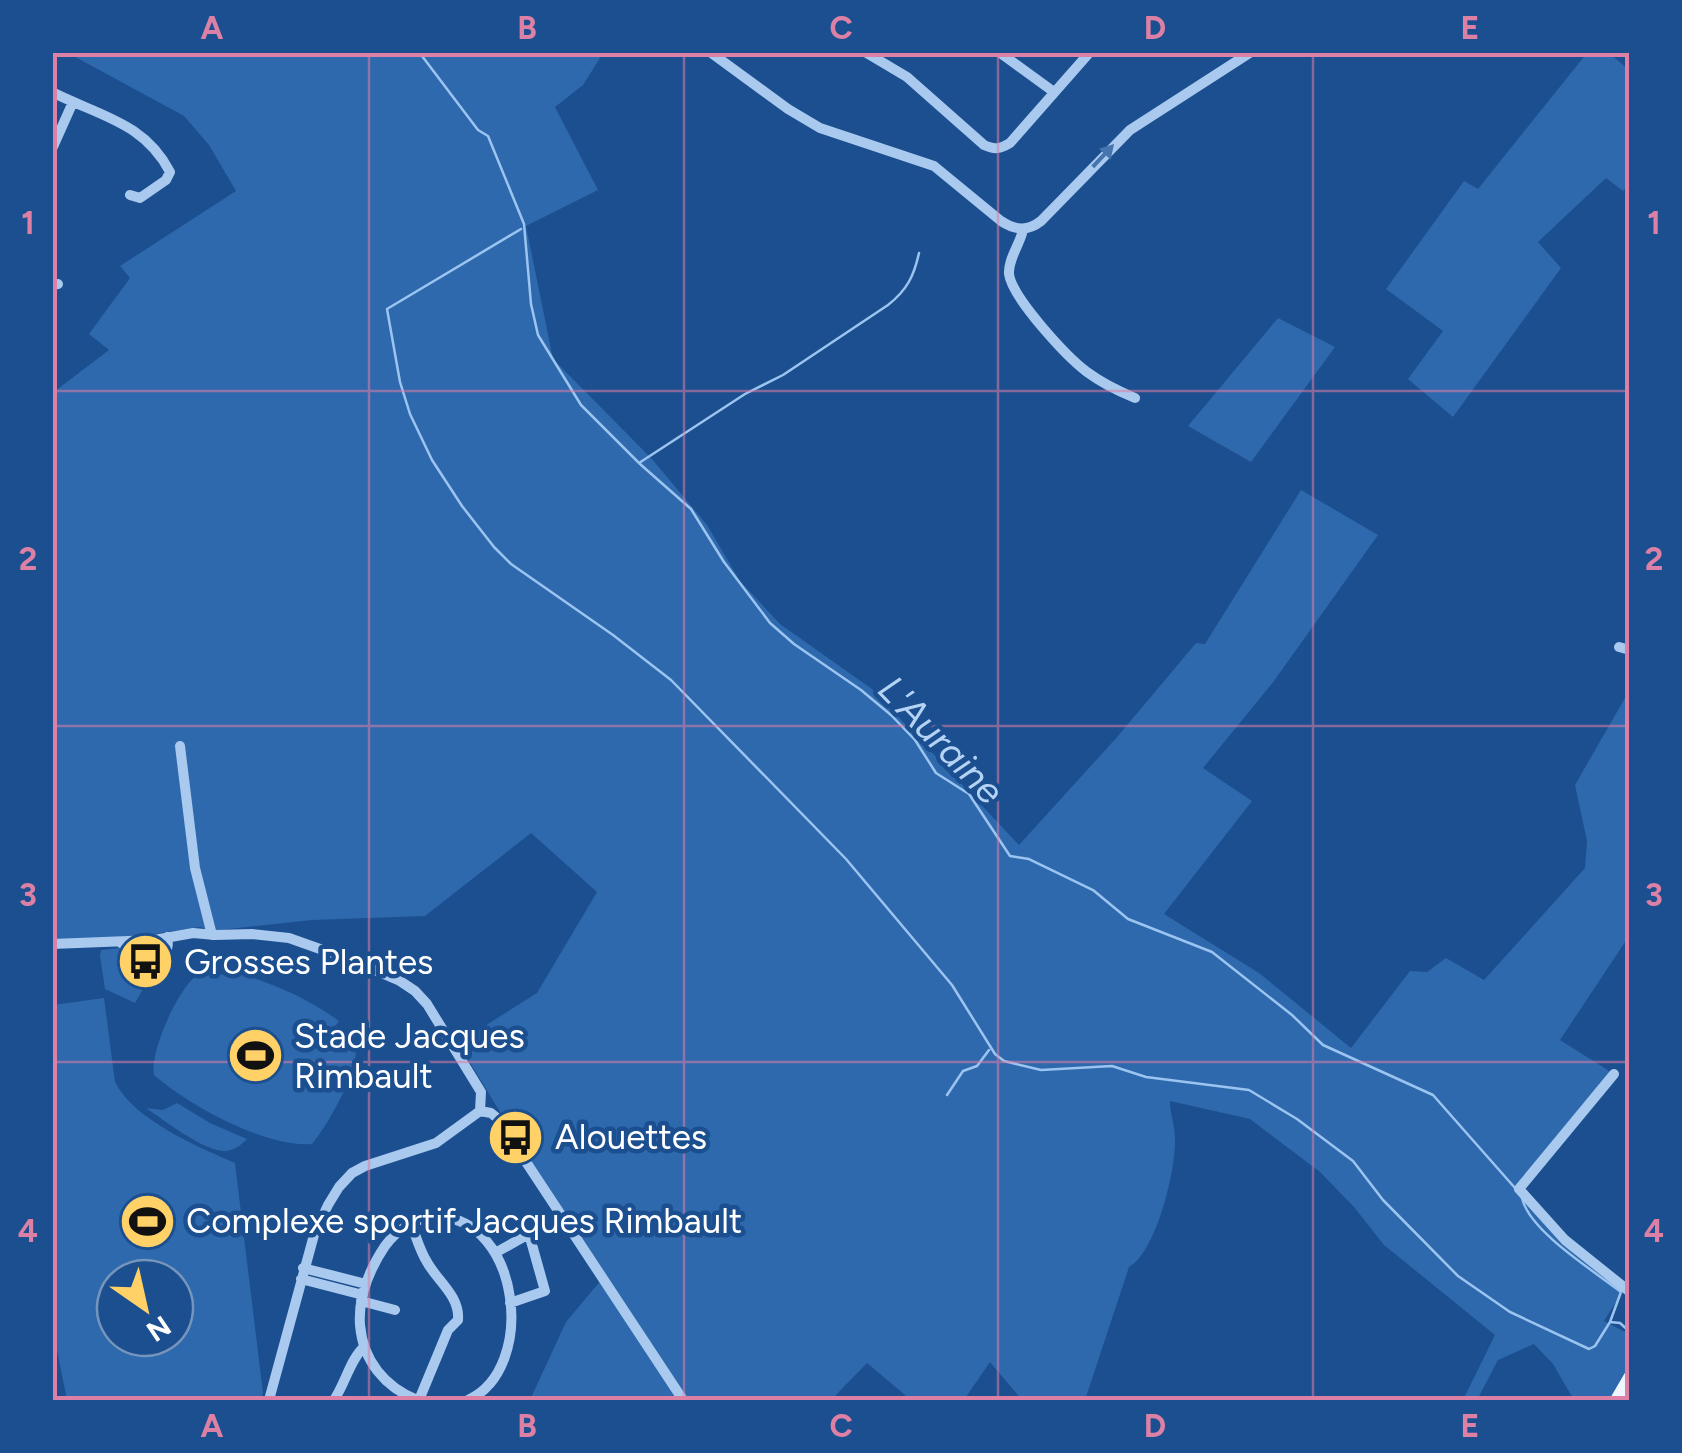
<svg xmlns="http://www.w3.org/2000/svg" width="1682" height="1453" font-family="Figtree,sans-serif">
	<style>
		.green { fill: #2e69ad; fill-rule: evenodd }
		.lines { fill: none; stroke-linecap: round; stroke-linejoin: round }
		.stream { stroke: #9cc4f0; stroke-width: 2.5 }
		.minor { stroke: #a9c9ee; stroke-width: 10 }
		.major { stroke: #f0f6ff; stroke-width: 12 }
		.oneway { fill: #4674ac }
		.grid { fill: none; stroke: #dd80a5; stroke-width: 2.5; stroke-opacity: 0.55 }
		.labels { text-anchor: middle; stroke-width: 9; stroke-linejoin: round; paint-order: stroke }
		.poi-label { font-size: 35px; fill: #fff; stroke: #1b4f8f; text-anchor: start }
		.water-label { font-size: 38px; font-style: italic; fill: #b5d3f5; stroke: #1b4f8f }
		.neatline { fill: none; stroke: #dd80a5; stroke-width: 4 }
		.grid-label { font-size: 32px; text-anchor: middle; font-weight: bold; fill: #dd80a5 }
	</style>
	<rect width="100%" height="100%" fill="#1b4f8f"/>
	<path class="green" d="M68 53H603L583 85 555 107 598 190 526 226 553 359 652 459 707 525 740 581 780 624 872 689 1019 845 1118 736 1196 643 1205 644 1301 490 1378 535 1274 681 1203 768 1252 801 1164 914 1259 973 1351 1048 1410 971 1427 972 1446 958 1484 980 1585 868 1587 841 1575 785 1629 691V936L1560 1040 1614 1074 1519 1189 1565 1240 1625 1288 1604 1321 1629 1334V1400H1574L1553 1364 1534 1344 1498 1360 1477 1400H1463L1495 1335 1384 1245 1354 1207 1320 1172 1250 1119 1170 1101C1170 1113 1175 1126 1175 1139 1176 1170 1156 1253 1129 1267L1085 1400H1022L990 1362 964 1400H911L867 1363 831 1400H530L566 1322 602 1279 458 1043 537 993 597 892 531 833 425 916 312 920 211 931 200 927 53 949V390L55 391 109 350 89 334 130 278 120 266 236 191 209 145 184 116Z
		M1587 53H1609L1629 70V183L1623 191 1606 178 1538 242 1561 268 1453 417 1408 379 1443 331 1386 289 1464 181 1478 189Z
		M1278 318 1335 347 1251 462 1188 426Z
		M119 948 147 964 158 963 135 1003 105 989 100 956 101 950Z
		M227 970C267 981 305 996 339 1021L336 1025 356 1043C360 1068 329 1124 312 1144 266 1148 188 1105 154 1075 149 1052 180 983 201 972L225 975Z
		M104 998 115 1082C134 1120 198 1147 235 1163L263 1393 261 1400H67L52 1325 53 1005ZM115 1278H175V1338H115Z
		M177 1103 210 1123 247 1139C241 1145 235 1150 226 1151 204 1152 164 1120 146 1108L163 1110Z"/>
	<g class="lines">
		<path class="stream" d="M419 52 478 130 488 136 524 224 531 304 538 335 581 405 640 464 691 509 724 562 770 623 794 644 861 690 891 715 915 740 936 773 969 794 1010 856 1029 859 1093 890 1128 919 1212 952 1292 1015 1323 1045 1433 1095 1515 1188
			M521 229 387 309 400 382 410 414 432 460 462 506 494 547 511 564 613 635 671 680 846 859 952 985 995 1054 1004 1061 1041 1070 1112 1066 1146 1077 1249 1090 1297 1119 1353 1161 1383 1200 1458 1276 1510 1312 1589 1349 1595 1346 1610 1322
			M639 463 745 394 783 375 888 305C907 290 914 276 919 253
			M947 1095 963 1071 977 1066 989 1050
			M1522 1198C1529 1231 1594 1271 1621 1292L1610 1322 1620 1323 1630 1332
			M1630 1350V1354"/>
		<path class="minor" d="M710 52 788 109 820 128 934 166 1001 221C1015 230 1027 232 1041 221L1130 130 1251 52
			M865 52 907 77 984 145C995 150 1000 149 1010 143L1090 52
			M999 52 1054 92
			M52 92C99 116 144 122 170 172L166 180 140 198 130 195
			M52 149 73 102
			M1023 230C1020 244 1008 259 1009 274 1012 298 1067 357 1087 372 1102 383 1118 391 1135 398
			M52 285 58 284
			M1619 647 1630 650
			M180 746 195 868 212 935
			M121 943 154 959C165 955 170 950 167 937
			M52 944 154 940 193 933 215 935 252 934 289 938 351 960 400 981 415 991 427 1004 481 1092 480 1111
			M1614 1074 1519 1189 1565 1240 1630 1292
			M480 1111 491 1113 497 1118 683 1400
			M411 1224C416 1236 420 1251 427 1262 438 1282 460 1296 458 1320L448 1330 419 1400
			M495 1253 529 1234 545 1291 510 1303
			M303 1268 366 1284
			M301 1279 363 1295
			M361 1301 395 1310
			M269 1400 314 1235 328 1205 339 1187 352 1173 365 1166 436 1143 480 1111
			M334 1400C345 1384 351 1358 364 1347
			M417 1400C385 1387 363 1361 360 1325 358 1297 369 1270 385 1246 397 1230 415 1217 437 1217 520 1217 538 1369 468 1400"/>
		<path class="major" d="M1616 1400 1630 1376"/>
	</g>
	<defs><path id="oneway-solid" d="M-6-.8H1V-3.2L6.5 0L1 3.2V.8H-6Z" transform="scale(2.5)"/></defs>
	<use class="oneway" href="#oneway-solid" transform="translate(1103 156) rotate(-47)"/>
	<path class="grid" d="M369 52V1400M684 52V1400M998 52V1400M1313 52V1400M52 391H1630M52 726H1630M52 1062H1630"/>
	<defs>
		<symbol id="bus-disc" viewBox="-11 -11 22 22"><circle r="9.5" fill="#ffd166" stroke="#1b4f8f"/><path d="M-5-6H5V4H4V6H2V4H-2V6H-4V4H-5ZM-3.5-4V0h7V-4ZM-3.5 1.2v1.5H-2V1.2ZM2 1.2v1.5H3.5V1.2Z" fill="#111"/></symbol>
		<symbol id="stadium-disc" viewBox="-11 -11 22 22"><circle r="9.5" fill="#ffd166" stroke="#1b4f8f"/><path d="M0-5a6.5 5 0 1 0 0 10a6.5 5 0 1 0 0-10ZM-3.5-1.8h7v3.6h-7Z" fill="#111"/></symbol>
	</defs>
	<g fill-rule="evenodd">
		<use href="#bus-disc" x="114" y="930" width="63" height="63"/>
		<use href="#stadium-disc" x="224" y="1024" width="63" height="63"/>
		<use href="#bus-disc" x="484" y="1106" width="63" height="63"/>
		<use href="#stadium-disc" x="116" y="1190" width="63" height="63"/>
	</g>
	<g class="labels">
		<g class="poi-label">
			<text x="184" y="974">Grosses Plantes</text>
			<text x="294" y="1048">Stade Jacques<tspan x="294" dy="40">Rimbault</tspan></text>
			<text x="555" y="1149">Alouettes</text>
			<text x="186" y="1233">Complexe sportif Jacques Rimbault</text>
		</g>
		<g class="water-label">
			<text transform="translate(941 740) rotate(46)" y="13">L'Auraine</text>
		</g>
	</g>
	<rect width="1682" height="1453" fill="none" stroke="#1b4f8f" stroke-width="110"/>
	<g transform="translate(145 1308) rotate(146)"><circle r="48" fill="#1b4f8f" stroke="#7695bc" stroke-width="2.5"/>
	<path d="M0-8L18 38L0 25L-18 38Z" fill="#ffd166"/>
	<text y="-15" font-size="28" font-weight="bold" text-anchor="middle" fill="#ffffff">N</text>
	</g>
	<rect x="55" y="55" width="1572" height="1343" class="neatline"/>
	<g class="grid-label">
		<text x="212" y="39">A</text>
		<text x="527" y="39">B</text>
		<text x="841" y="39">C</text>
		<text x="1155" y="39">D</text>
		<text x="1470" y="39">E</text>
		<text x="28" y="234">1</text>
		<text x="1654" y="234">1</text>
		<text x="28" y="570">2</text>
		<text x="1654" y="570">2</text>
		<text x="28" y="906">3</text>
		<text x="1654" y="906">3</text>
		<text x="28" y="1242">4</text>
		<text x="1654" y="1242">4</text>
		<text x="212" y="1437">A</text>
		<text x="527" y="1437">B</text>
		<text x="841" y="1437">C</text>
		<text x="1155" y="1437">D</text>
		<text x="1470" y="1437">E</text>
	</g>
</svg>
